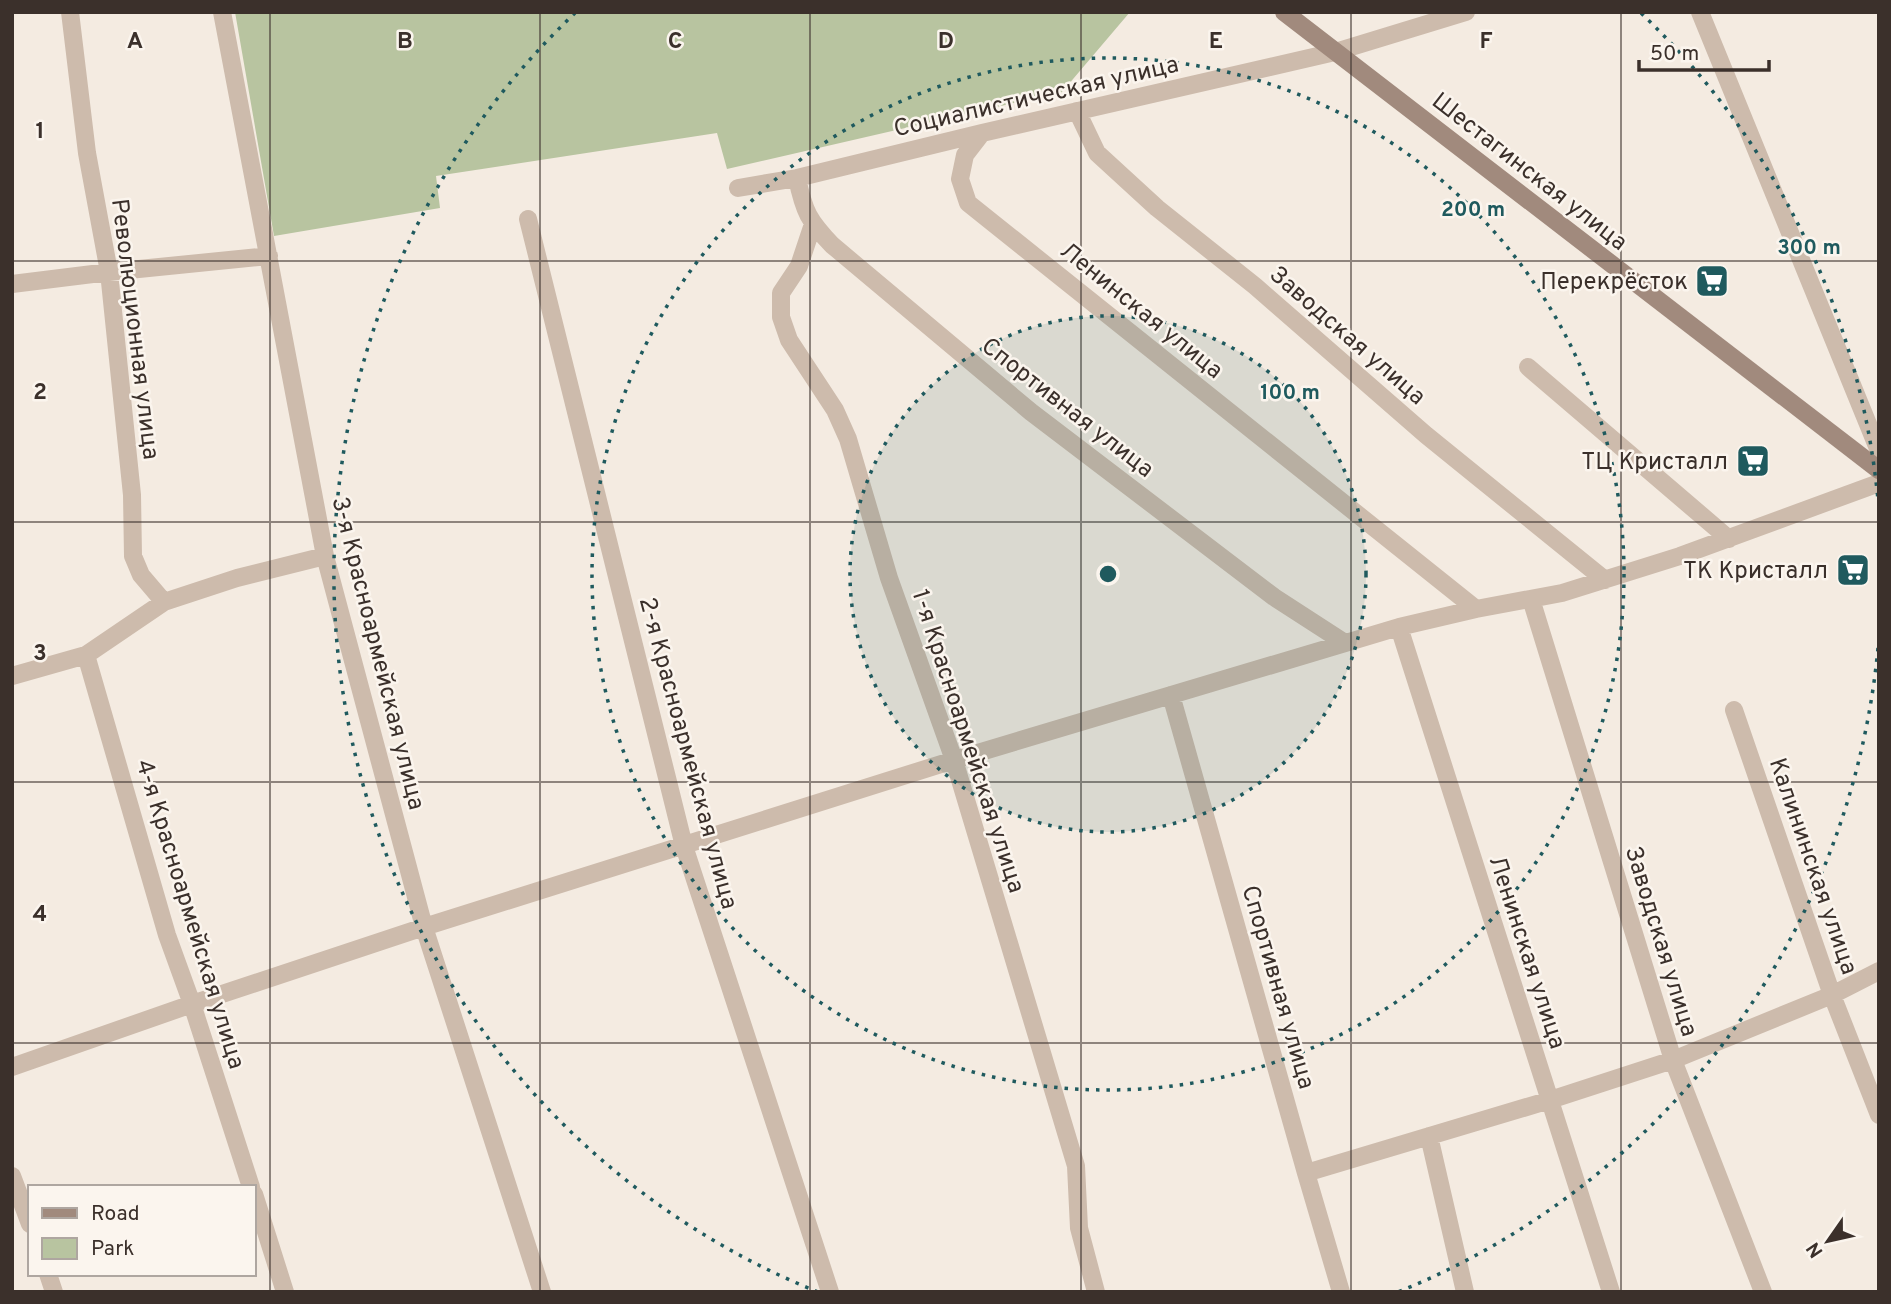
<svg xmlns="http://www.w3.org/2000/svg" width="1891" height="1304" font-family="Overpass,sans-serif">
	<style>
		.green { fill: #b8c4a0 }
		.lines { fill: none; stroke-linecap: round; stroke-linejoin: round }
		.minor { stroke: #cdbbac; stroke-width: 18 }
		.tertiary { stroke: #cdbbac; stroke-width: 18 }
		.secondary { stroke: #a18a7d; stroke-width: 18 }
		.grid { fill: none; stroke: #3b302b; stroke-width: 2; stroke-opacity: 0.55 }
		.ring { fill: none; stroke: #1f5a5e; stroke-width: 3.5; stroke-dasharray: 3.5 7 }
		.labels { text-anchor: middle; stroke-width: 5; stroke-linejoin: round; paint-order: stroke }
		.street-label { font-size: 24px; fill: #3b302b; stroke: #fbf5ee }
		.poi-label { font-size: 24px; fill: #3b302b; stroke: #fbf5ee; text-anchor: end }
		.grid-label { font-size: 23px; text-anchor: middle; font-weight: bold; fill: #3b302b; stroke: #fbf5ee; stroke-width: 5; stroke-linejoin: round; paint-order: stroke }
		.centre { fill: #1f5a5e; stroke: #fbf5ee; stroke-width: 3.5 }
		.ring-label { font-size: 21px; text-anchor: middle; font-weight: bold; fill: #1f5a5e; stroke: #fbf5ee; stroke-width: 5; stroke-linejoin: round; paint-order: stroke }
	</style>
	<rect width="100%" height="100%" fill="#f4ebe1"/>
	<path class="green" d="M235 12H1130L1062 92 727 169 717 133 436 176 440 208 274 236Z"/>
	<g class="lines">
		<path class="minor" d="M70 12 87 153 109 272 132 495 133 556 141 575 164 602
			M222 12 325 556 424 927 542 1292
			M1077 111 1097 153 1157 208 1255 286 1426 435 1605 580
			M982 133 965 155 960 179 968 203 1476 609
			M797 178C804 212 809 221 832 245L1031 412 1274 597 1345 643
			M738 188 797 178 982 133 1335 52
			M528 219 684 846 830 1292
			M813 224 799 266 781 293V317L789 340 835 410 848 439 889 578 954 760 1076 1166 1079 1228 1096 1292
			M12 284 109 272 269 256
			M1528 367 1729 539
			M1531 599 1673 1060 1763 1292
			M1399 627 1611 1292
			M86 655 167 935 192 1004 251 1187
			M12 676 86 655 164 602 237 578 325 556
			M1171 695 1306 1173 1341 1292
			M1734 710 1832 995 1879 1115
			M12 1067 192 1004 424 927 954 760 1399 627 1476 609 1562 593 1680 556 1879 483
			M1429 1136 1465 1292
			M1306 1173 1550 1100 1673 1060 1832 995 1879 971
			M12 1176 30 1224
			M254 1194 285 1292
			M48 1274 54 1292"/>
		<path class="tertiary" d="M1700 12 1879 451
			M1335 52 1466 12"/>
		<path class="secondary" d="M1284 12 1879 470"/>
	</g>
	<path class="grid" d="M270 12V1292M540 12V1292M810 12V1292M1081 12V1292M1351 12V1292M1621 12V1292M12 261H1879M12 522H1879M12 782H1879M12 1043H1879"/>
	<circle cx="1108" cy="574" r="258" fill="#1f5a5e" fill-opacity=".12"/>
	<g class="ring">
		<circle cx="1108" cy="574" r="258"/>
		<circle cx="1108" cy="574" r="516"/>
		<path d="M1878 648A774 774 0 0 1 1398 1292M818 1292A774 774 0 0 1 575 13M1641 13A774 774 0 0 1 1878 500"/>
	</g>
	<defs>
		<symbol id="supermarket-square" viewBox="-11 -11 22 22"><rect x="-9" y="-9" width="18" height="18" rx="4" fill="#1f5a5e" stroke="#fbf5ee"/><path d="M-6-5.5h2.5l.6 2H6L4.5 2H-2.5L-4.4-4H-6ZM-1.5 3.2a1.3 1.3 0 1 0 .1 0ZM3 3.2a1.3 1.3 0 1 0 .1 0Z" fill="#fff"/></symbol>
	</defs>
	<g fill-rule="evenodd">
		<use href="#supermarket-square" x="1693" y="262" width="38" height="38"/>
		<use href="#supermarket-square" x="1734" y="442" width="38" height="38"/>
		<use href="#supermarket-square" x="1834" y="551" width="38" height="38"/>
	</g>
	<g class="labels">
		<g class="street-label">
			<text transform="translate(1036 96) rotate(-13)" y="8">Социалистическая улица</text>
			<text transform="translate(1530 171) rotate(38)" y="8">Шестагинская улица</text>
			<text transform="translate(1142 310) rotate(39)" y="8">Ленинская улица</text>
			<text transform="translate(136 329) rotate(83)" y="8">Революционная улица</text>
			<text transform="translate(1348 335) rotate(41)" y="8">Заводская улица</text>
			<text transform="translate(1068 407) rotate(38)" y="8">Спортивная улица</text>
			<text transform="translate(379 653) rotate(76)" y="8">3-я Красноармейская улица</text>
			<text transform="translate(969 741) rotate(72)" y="8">1-я Красноармейская улица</text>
			<text transform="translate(689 753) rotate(75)" y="8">2-я Красноармейская улица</text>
			<text transform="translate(1814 866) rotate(71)" y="8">Калининская улица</text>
			<text transform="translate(191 914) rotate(73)" y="8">4-я Красноармейская улица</text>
			<text transform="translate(1662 941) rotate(73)" y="8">Заводская улица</text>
			<text transform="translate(1528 952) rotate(72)" y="8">Ленинская улица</text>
			<text transform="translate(1279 987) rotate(74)" y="8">Спортивная улица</text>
		</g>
		<g class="poi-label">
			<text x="1688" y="289">Перекрёсток</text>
			<text x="1728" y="469">ТЦ Кристалл</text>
			<text x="1828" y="578">ТК Кристалл</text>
		</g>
	</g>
	<g class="grid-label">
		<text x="135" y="48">A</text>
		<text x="405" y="48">B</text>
		<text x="675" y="48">C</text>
		<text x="946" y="48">D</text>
		<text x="1216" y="48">E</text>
		<text x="1486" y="48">F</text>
		<text x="40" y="138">1</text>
		<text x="40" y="399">2</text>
		<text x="40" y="660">3</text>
		<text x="40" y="921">4</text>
	</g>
	<circle cx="1108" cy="574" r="10" class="centre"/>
	<g class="ring-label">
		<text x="1473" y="216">200 m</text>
		<text x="1809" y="254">300 m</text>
		<text x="1290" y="399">100 m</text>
	</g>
	<rect width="1891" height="1304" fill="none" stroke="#3b302b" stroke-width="28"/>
	<rect x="28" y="1185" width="228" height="91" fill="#fbf5ee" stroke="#aea6a0" stroke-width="2"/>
	<rect x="42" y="1208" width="35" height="10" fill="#a18a7d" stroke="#aea6a0" stroke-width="2"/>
	<text x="91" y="1220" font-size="21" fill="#3b302b">Road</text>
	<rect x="42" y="1238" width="35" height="21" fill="#b8c4a0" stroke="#aea6a0" stroke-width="2"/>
	<text x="91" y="1255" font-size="21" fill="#3b302b">Park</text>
	<g transform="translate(1828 1241) rotate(236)" stroke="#fbf5ee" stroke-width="5" paint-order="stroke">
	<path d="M0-5L12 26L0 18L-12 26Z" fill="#3b302b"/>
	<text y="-10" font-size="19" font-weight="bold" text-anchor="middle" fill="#3b302b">N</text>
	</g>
	<path d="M1639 60v10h130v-10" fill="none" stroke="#3b302b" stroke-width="3.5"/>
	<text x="1650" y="60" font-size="21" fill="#3b302b" stroke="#fbf5ee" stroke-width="5" paint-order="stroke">50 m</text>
</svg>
